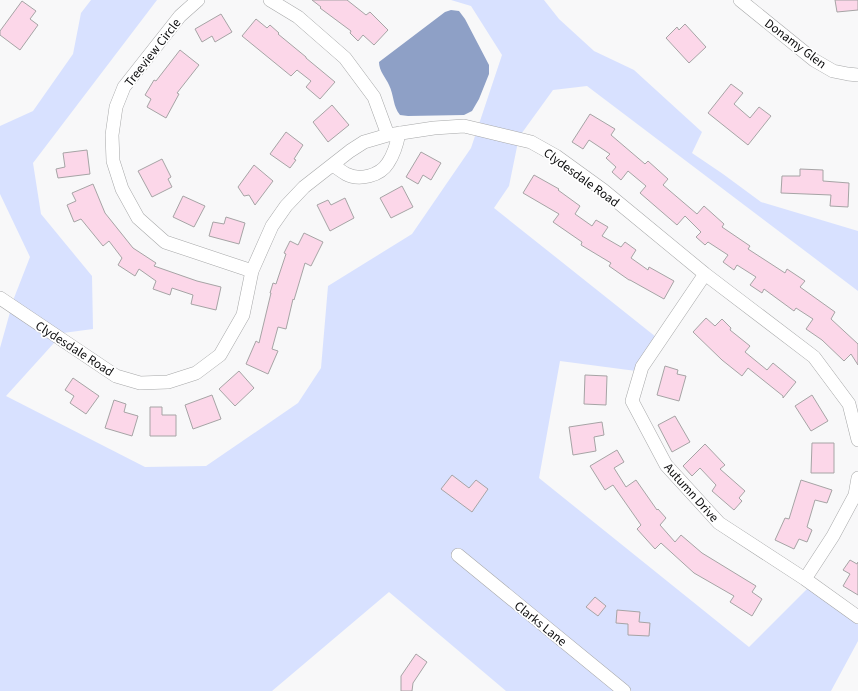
<svg xmlns="http://www.w3.org/2000/svg" width="858" height="691" font-family="'Source Sans 3',sans-serif">
	<style>
		.green { fill: #d8e1ff }
		.water { fill: #8ea0c6 }
		.building { fill: #fcd7e9; stroke: #a6a4a5 }
		.lines { fill: none; stroke-linecap: round; stroke-linejoin: round }
		.street-casing { stroke: #a7a8a9; stroke-width: 14 }
		.street { stroke: #fff; stroke-width: 13 }
		.labels { text-anchor: middle; stroke-width: 3.5; stroke-linejoin: round; paint-order: stroke }
		.street-label { font-size: 13px; fill: #0c0c0d; stroke: #fff }
	</style>
	<rect width="100%" height="100%" fill="#f8f8f9"/>
	<path class="green" d="M91 0H157L33 163 41 214 92 276 93 329 63 333 6 396 145 467 206 466 298 403 321 368 328 286 412 234 471 148 502 55 471 6 451 0H544L559 19 594 51 634 70 702 132 692 153 723 174 761 202 858 231V291L587 86 553 90 519 137 509 186 494 208 656 337 636 371 560 361 539 478 749 647 810 586 858 618V641L831 691H506L389 592 272 691H0V348L14 298 30 257 0 194V126L33 111 73 54 81 13Z"/>
	<path class="water" d="M451 10 459 11 465 19 489 65V74L479 99 472 111 464 115 408 116 400 115C393 107 394 95 389 85 386 78 379 71 379 62L445 12Z"/>
	<path class="building" d="M312 0H347L366 15 370 12 388 30 374 45 363 35 358 41 350 33 351 31 320 8 321 7Z
		M835 0H858V10L837 12Z
		M22 1 36 11 30 19 38 25 20 50 0 35V31Z
		M221 14 232 32 215 42 212 36 202 42 195 29Z
		M256 19 267 28 270 25 279 33 278 34 306 57V58L335 82 320 99 306 87 311 81 297 70 291 76 242 36Z
		M685 24 706 47 689 63 666 38 677 27 679 30Z
		M180 50 199 65 177 93 179 94 166 118 147 107 151 99 145 95 154 80 156 81Z
		M731 84 743 93 734 104 750 118 759 107 771 116 748 145 708 113Z
		M332 105 349 125 328 142 313 122Z
		M590 114 615 129 611 135 645 164 648 161 668 179 663 185 697 214 704 206 724 224 722 227 750 246 748 249 785 273 787 269 805 281 800 287 835 312 831 319 858 344V365L851 354 844 361 822 340 806 329 813 319 796 308 794 311 764 289 762 293 750 285 756 277 737 265 734 270 723 262 728 255 708 242 705 245 696 237 701 232 685 216 677 225 640 193 646 186 628 171 621 180 612 172 616 167 606 158 610 154 589 140 583 149 572 142Z
		M286 132 303 145 294 159 296 160 290 168 270 154Z
		M87 150 90 174 58 178 56 169 65 167 63 153Z
		M421 152 441 163 431 180 423 175 418 184 406 177Z
		M162 159 171 177 168 179 172 187 152 197 138 171Z
		M254 165 273 181 255 205 249 195 244 196 238 187Z
		M800 169 823 170V181L849 183 848 207 830 206 831 195 781 193 782 176H800Z
		M534 175 559 189 558 190 580 206 575 214 592 226 596 220 608 227 602 236 621 247 625 242 636 250 631 258 648 270 649 267 674 281 664 299 630 280H629L609 266 611 263 581 245 582 242 553 222 559 214 523 193Z
		M93 184 105 213 133 248 156 263 154 266 197 281 221 287 216 310 191 304 193 295 172 288 170 295 153 289 156 281 139 269 135 276 118 265 122 258 109 241 103 246 81 219 74 222 67 205 76 201 72 193Z
		M402 186 413 207 391 218 380 198Z
		M183 196 205 206 194 227 173 217Z
		M345 198 354 218 330 231 317 205 328 200 331 205Z
		M226 217 245 223 239 244 209 236 213 222 224 224Z
		M304 233 323 242 311 266 305 263 294 300 293 299 286 329 278 327 272 349 278 351 268 374 246 364 256 341 259 343 271 293H270L273 283 276 284 286 254 284 253 290 241 298 245Z
		M706 318 715 326 722 319 731 328 730 330 750 346 745 352 767 370 773 363 796 382 783 398V396L748 368 742 376 722 360 693 332Z
		M665 366 678 370 677 374 686 376 679 401 657 395Z
		M239 371 254 388 235 406 219 389Z
		M585 375 607 376 606 405 584 404Z
		M73 378 99 396 86 414 70 403 74 396 65 390Z
		M212 395 221 419 193 429 185 405Z
		M812 395 828 421 811 431 795 406Z
		M114 400 126 404 124 412 138 416 132 436 105 428Z
		M150 407H162V415H176V436H150Z
		M675 416 690 442 672 452 658 425Z
		M602 422 604 435 594 437 596 451 573 455 569 427Z
		M812 443H834V473H811Z
		M705 444 725 465 720 469 745 491 739 498 742 501 734 510 712 491 716 485 700 468 692 476 683 466Z
		M617 450 624 462 614 468 626 487 636 480 657 510 658 509 666 518 660 525 675 542 681 535 702 553 756 586 752 592 762 599 752 616 730 602 734 596 694 573 661 543 655 549 637 529 641 525 613 485 605 490 590 466Z
		M452 475 469 488 476 480 488 489 472 512 441 489Z
		M801 480 832 490 827 503 815 500 807 527 812 530 807 542 799 539 794 549 775 540 785 518 789 519Z
		M850 560 857 564 858 562V595L843 586 850 574 843 570Z
		M595 597 606 606 598 616 586 607Z
		M617 610 640 612 639 622 650 623 649 636 628 635V624L616 623Z
		M416 654 427 662 413 683 412 691H401V676Z"/>
	<g class="lines">
		<defs>
			<path id="street" d="M198 0 180 16 124 87 116 107 112 135 113 161 122 189 138 218 165 242 252 271
				M270 0 298 17 345 58 374 97 388 135
				M740 0 814 60 833 71 848 74 858 75
				M333 165C337 168 341 171 346 174 359 181 380 176 388 163 394 154 397 144 399 133
				M705 274 642 367 632 401 666 465 719 523 805 579 858 617
				M0 298 116 376 140 383 168 382 196 373 220 355 243 315 252 271 272 226 286 206 304 187 350 151 364 142 388 135 434 128 464 126 531 142 556 156 603 190 705 274 814 357 849 404 858 440
				M458 555 624 691
				M805 579 833 536 855 495 858 478"/>
		</defs>
		<use href="#street" class="street-casing"/>
		<use href="#street" class="street"/>
	</g>
	<g class="labels">
		<g class="street-label">
			<text transform="translate(796 43) rotate(37)" y="5">Donamy Glen</text>
			<text transform="translate(152 52) rotate(-52)" y="5">Treeview Circle</text>
			<text transform="translate(582 177) rotate(36)" y="5">Clydesdale Road</text>
			<text transform="translate(75 348) rotate(33)" y="5">Clydesdale Road</text>
			<text transform="translate(692 492) rotate(48)" y="5">Autumn Drive</text>
			<text transform="translate(541 623) rotate(39)" y="5">Clarks Lane</text>
		</g>
	</g>
</svg>
